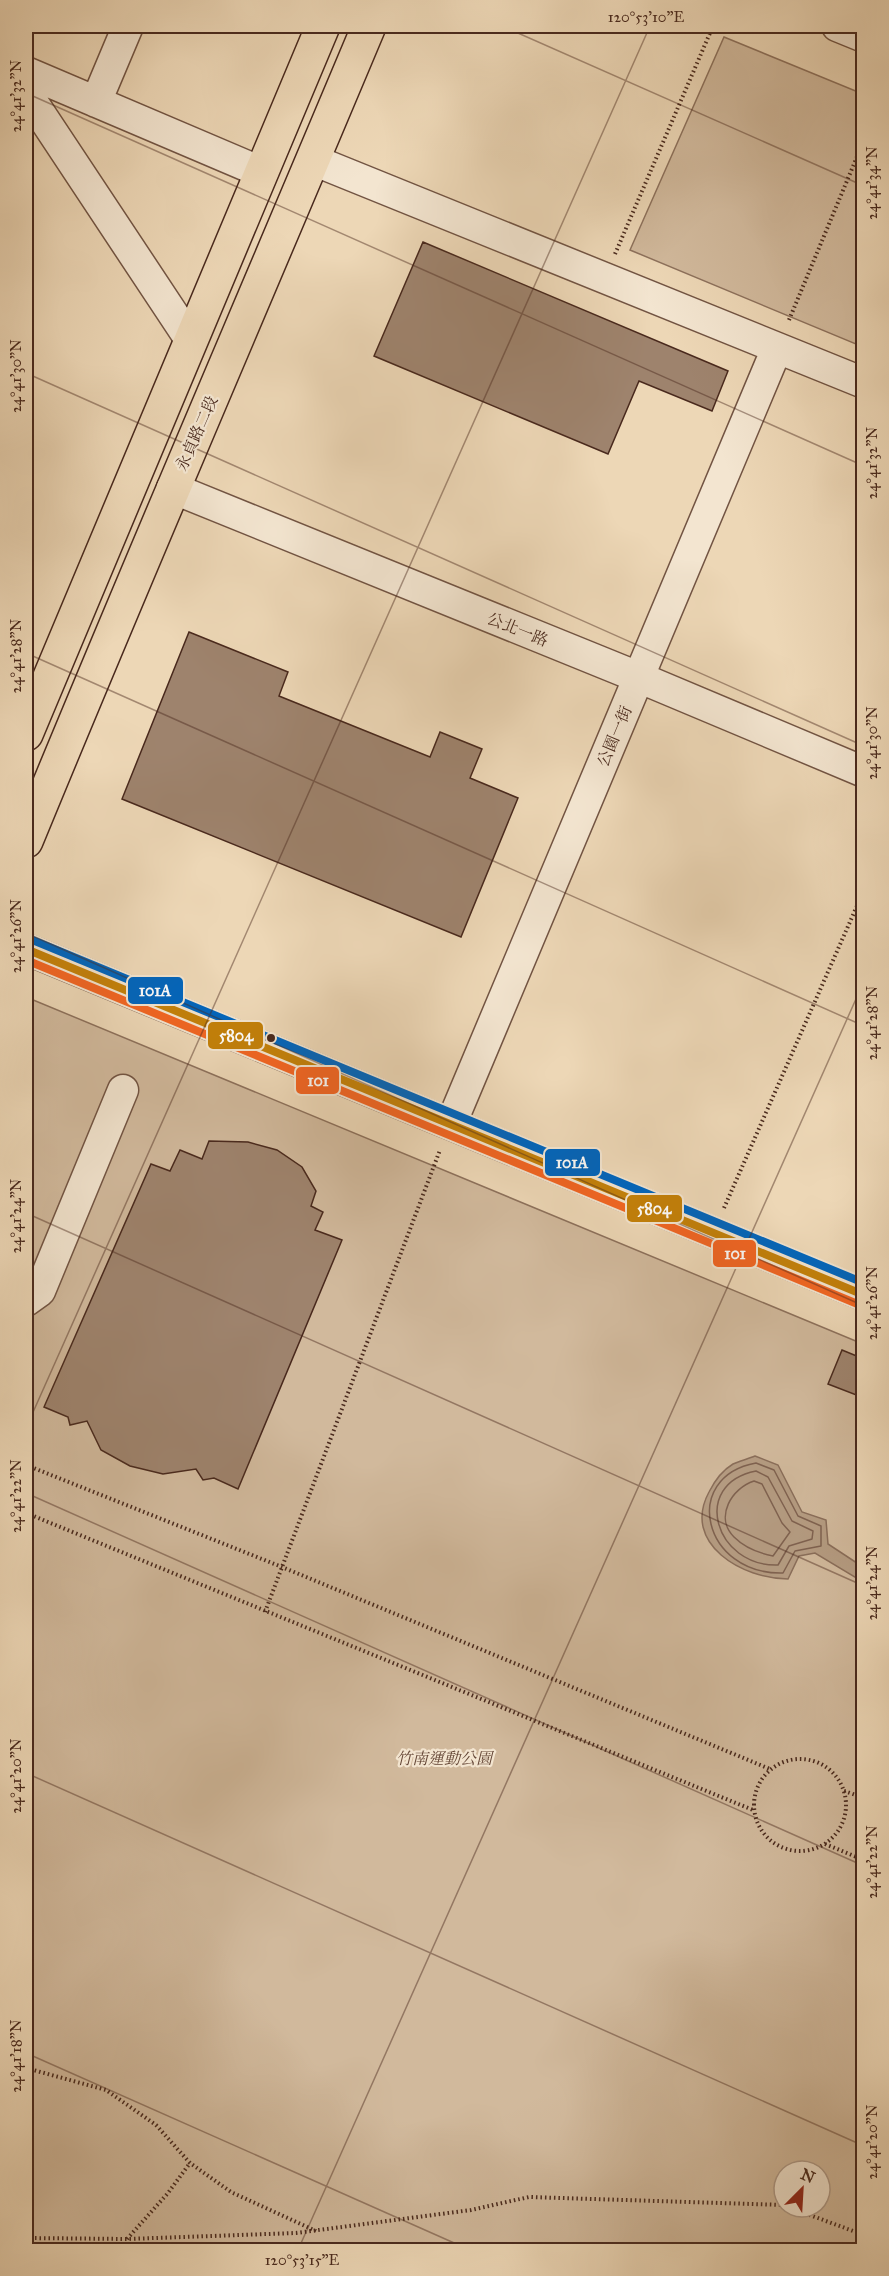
<svg xmlns="http://www.w3.org/2000/svg" width="889" height="2276" font-family="'IM FELL Great Primer','Noto Serif TC',serif">
	<style>
		.green { fill: #d1b99c; stroke: #8d715c; stroke-width: 1.5; fill-rule: evenodd }
		.water { fill: #b59c82; stroke: #8a6e5a; stroke-width: 1.5 }
		.lines { fill: none; stroke-linecap: round; stroke-linejoin: round }
		.shore { stroke: #7f6250; stroke-width: 1.5 }
		.building { fill: #9e836d; stroke: #49291d; stroke-width: 1.5 }
		.minor-casing { stroke: #725443; stroke-width: 33 }
		.major-casing { stroke: #49291d; stroke-width: 36 }
		.path { stroke: #49291d; stroke-width: 4; stroke-dasharray: 1.5 3; stroke-linecap: butt }
		.minor { stroke: #f3e5d0; stroke-width: 30 }
		.major { stroke: #edd7b6; stroke-width: 33 }
		.bus-1-casing { stroke: #f3e5d0; stroke-width: 12 }
		.bus-2-casing { stroke: #f3e5d0; stroke-width: 12 }
		.bus-3-casing { stroke: #f3e5d0; stroke-width: 12 }
		.bus-1 { stroke: #c38009; stroke-width: 8 }
		.bus-2 { stroke: #f26522; stroke-width: 8 }
		.bus-3 { stroke: #0065bd; stroke-width: 8 }
		.ticks { fill: none; stroke: #49291d; stroke-width: 1.5; stroke-opacity: 0.45 }
		.bus-dot { fill: #49291d; stroke: #f3e5d0; stroke-width: 2 }
		.labels { text-anchor: middle; stroke-width: 4.5; stroke-linejoin: round; paint-order: stroke }
		.street-label { font-size: 16px; fill: #49291d; stroke: #f3e5d0 }
		.park-label { font-size: 16px; font-style: italic; fill: #644636; stroke: #f3e5d0 }
		.line-badge { stroke: #f3e5d0; stroke-width: 2 }
		.badge-label { font-size: 16px; text-anchor: middle; font-weight: bold; fill: #fff }
		.neatline { fill: none; stroke: #49291d; stroke-width: 2 }
		.ticks-label { font-size: 15px; text-anchor: middle; fill: #49291d }
	</style>
	<rect width="100%" height="100%" fill="#edd7b6"/>
	<filter id="stains"><feTurbulence type="fractalNoise" baseFrequency=".00333" numOctaves="4"/><feColorMatrix values="0 0 0 0 .2 0 0 0 0 .09 0 0 0 0 .02 0 0 0 .5 -.17"/></filter>
	<radialGradient id="worn" r=".72"><stop offset=".6" stop-color="#630" stop-opacity="0"/><stop offset="1" stop-color="#630" stop-opacity=".3"/></radialGradient>
	<path class="green" d="M724 37 863 94V347L630 250Z
		M26 997 863 1344V2250H26ZM784 2171H820V2207H784Z"/>
	<path class="water" d="M755 1456 778 1465 802 1512 826 1520 828 1544 863 1567V1582L815 1553 799 1556 788 1579C743 1579 681 1544 709 1492 714 1482 723 1470 733 1464 739 1461 748 1459 755 1456Z"/>
	<g class="lines">
		<path class="shore" d="M756 1463 774 1470 798 1516 821 1526V1546L795 1551 783 1573C703 1575 680 1477 756 1463Z
			M756 1471 768 1477 792 1521 813 1531 812 1539 789 1546 778 1565C715 1567 690 1484 756 1471Z
			M754 1481 762 1484 782 1523 790 1532 773 1556C758 1553 745 1548 734 1537 714 1517 732 1488 754 1481Z"/>
	</g>
	<path class="building" d="M423 242 728 371 712 411 639 381 608 454 374 356Z
		M189 632 288 672 279 696 430 757 440 732 482 749 470 778 518 798 461 937 122 799Z
		M209 1141 248 1142 277 1150 302 1167 316 1191 311 1206 323 1212 315 1230 342 1240 238 1489 214 1478 203 1480 196 1469 163 1474 130 1466 101 1450 87 1421 70 1425 68 1417 44 1407 151 1164 170 1171 180 1150 202 1159Z
		M842 1350 864 1359V1398L828 1384Z"/>
	<g class="lines">
		<defs>
			<path id="minor" d="M837 26 864 37
				M26 72 261 172
				M26 92 191 341
				M96 102 128 26
				M313 160 864 383
				M172 488 638 677 864 772
				M26 949 864 1295
				M451 1124 777 348
				M26 1301 40 1291 123 1090"/>
			<path id="major" d="M26 734 323 26
				M26 841C138 568 255 298 369 26"/>
		</defs>
		<use href="#minor" class="minor-casing"/>
		<use href="#major" class="major-casing"/>
		<path class="path" d="M615 254 713 26
			M789 320 864 140
			M724 1208 864 890
			M26 1465 282 1567 770 1769
			M26 1513 753 1810
			M265 1612 440 1150
			M754 1805a46 46 0 1 1 92 0a46 46 0 1 1-92 0Z
			M844 1791 864 1798
			M825 1844 864 1860
			M26 2068 106 2090 156 2125 190 2163 231 2192 316 2231
			M788 2207 864 2235
			M26 2238 127 2239 296 2233 471 2210 529 2197 784 2205
			M127 2239 168 2193 190 2163"/>
		<use href="#minor" class="minor"/>
		<use href="#major" class="major"/>
		<defs>
			<path id="bus-1" d="M26 949 864 1295"/>
			<path id="bus-2" d="M26 960 860 1305"/>
			<path id="bus-3" d="M30 939 864 1283"/>
		</defs>
		<use href="#bus-1" class="bus-1-casing"/>
		<use href="#bus-2" class="bus-2-casing"/>
		<use href="#bus-3" class="bus-3-casing"/>
		<use href="#bus-1" class="bus-1"/>
		<use href="#bus-2" class="bus-2"/>
		<use href="#bus-3" class="bus-3"/>
	</g>
	<path class="ticks" d="M502 26 864 186M26 93 864 466M26 373 864 746M26 653 864 1026M26 933 864 1306M26 1213 864 1586M26 1428 650 26M26 1493 864 1866M26 1773 864 2146M26 2053 470 2250M298 2250 864 981"/>
	<circle class="bus-dot" cx="271" cy="1038" r="5"/>
	<g class="labels">
		<g class="street-label">
			<text transform="translate(196 433) rotate(-66)" y="6">永貞路二段</text>
			<text transform="translate(518 629) rotate(22)" y="6">公北一路</text>
			<text transform="translate(614 736) rotate(-67)" y="6">公園一街</text>
		</g>
		<g class="park-label">
			<text x="444" y="1764">竹南運動公園</text>
		</g>
	</g>
	<g class="line-badge">
		<rect x="127" y="976" width="57" height="29" rx="6" fill="#0065bd"/>
		<rect x="207" y="1021" width="57" height="29" rx="6" fill="#c38009"/>
		<rect x="295" y="1066" width="45" height="29" rx="6" fill="#f26522"/>
		<rect x="544" y="1148" width="57" height="29" rx="6" fill="#0065bd"/>
		<rect x="626" y="1194" width="57" height="29" rx="6" fill="#c38009"/>
		<rect x="712" y="1239" width="45" height="29" rx="6" fill="#f26522"/>
	</g>
	<g class="badge-label">
		<text x="155" y="996">101A</text>
		<text x="236" y="1041">5804</text>
		<text x="318" y="1086">101</text>
		<text x="572" y="1168">101A</text>
		<text x="654" y="1214">5804</text>
		<text x="735" y="1259">101</text>
	</g>
	<rect width="889" height="2276" fill="none" stroke="#edd7b6" stroke-width="66"/>
	<g transform="translate(802 2189) rotate(24)"><circle r="28" fill="#f3e5d0" stroke="#af9a88" stroke-width="1.5"/>
	<path d="M0-4.5L10 22L0 15L-10 22Z" fill="#8f2418"/>
	<text y="-9" font-size="16" font-weight="bold" text-anchor="middle" fill="#49291d">N</text>
	</g>
	<rect x="33" y="33" width="823" height="2210" class="neatline"/>
	<g class="ticks-label">
		<text x="646" y="22">120°53'10"E</text>
		<text transform="translate(16 96) rotate(-90)" y="5">24°41'32"N</text>
		<text transform="translate(872 183) rotate(-90)" y="5">24°41'34"N</text>
		<text transform="translate(16 376) rotate(-90)" y="5">24°41'30"N</text>
		<text transform="translate(872 463) rotate(-90)" y="5">24°41'32"N</text>
		<text transform="translate(16 656) rotate(-90)" y="5">24°41'28"N</text>
		<text transform="translate(872 743) rotate(-90)" y="5">24°41'30"N</text>
		<text transform="translate(16 936) rotate(-90)" y="5">24°41'26"N</text>
		<text transform="translate(872 1023) rotate(-90)" y="5">24°41'28"N</text>
		<text transform="translate(16 1216) rotate(-90)" y="5">24°41'24"N</text>
		<text transform="translate(872 1303) rotate(-90)" y="5">24°41'26"N</text>
		<text transform="translate(16 1496) rotate(-90)" y="5">24°41'22"N</text>
		<text transform="translate(872 1583) rotate(-90)" y="5">24°41'24"N</text>
		<text transform="translate(16 1776) rotate(-90)" y="5">24°41'20"N</text>
		<text transform="translate(872 1862) rotate(-90)" y="5">24°41'22"N</text>
		<text transform="translate(16 2056) rotate(-90)" y="5">24°41'18"N</text>
		<text transform="translate(872 2142) rotate(-90)" y="5">24°41'20"N</text>
		<text x="302" y="2265">120°53'15"E</text>
	</g>
	<rect width="100%" height="100%" filter="url(#stains)"/>
	<rect width="100%" height="100%" fill="url(#worn)"/>
</svg>
